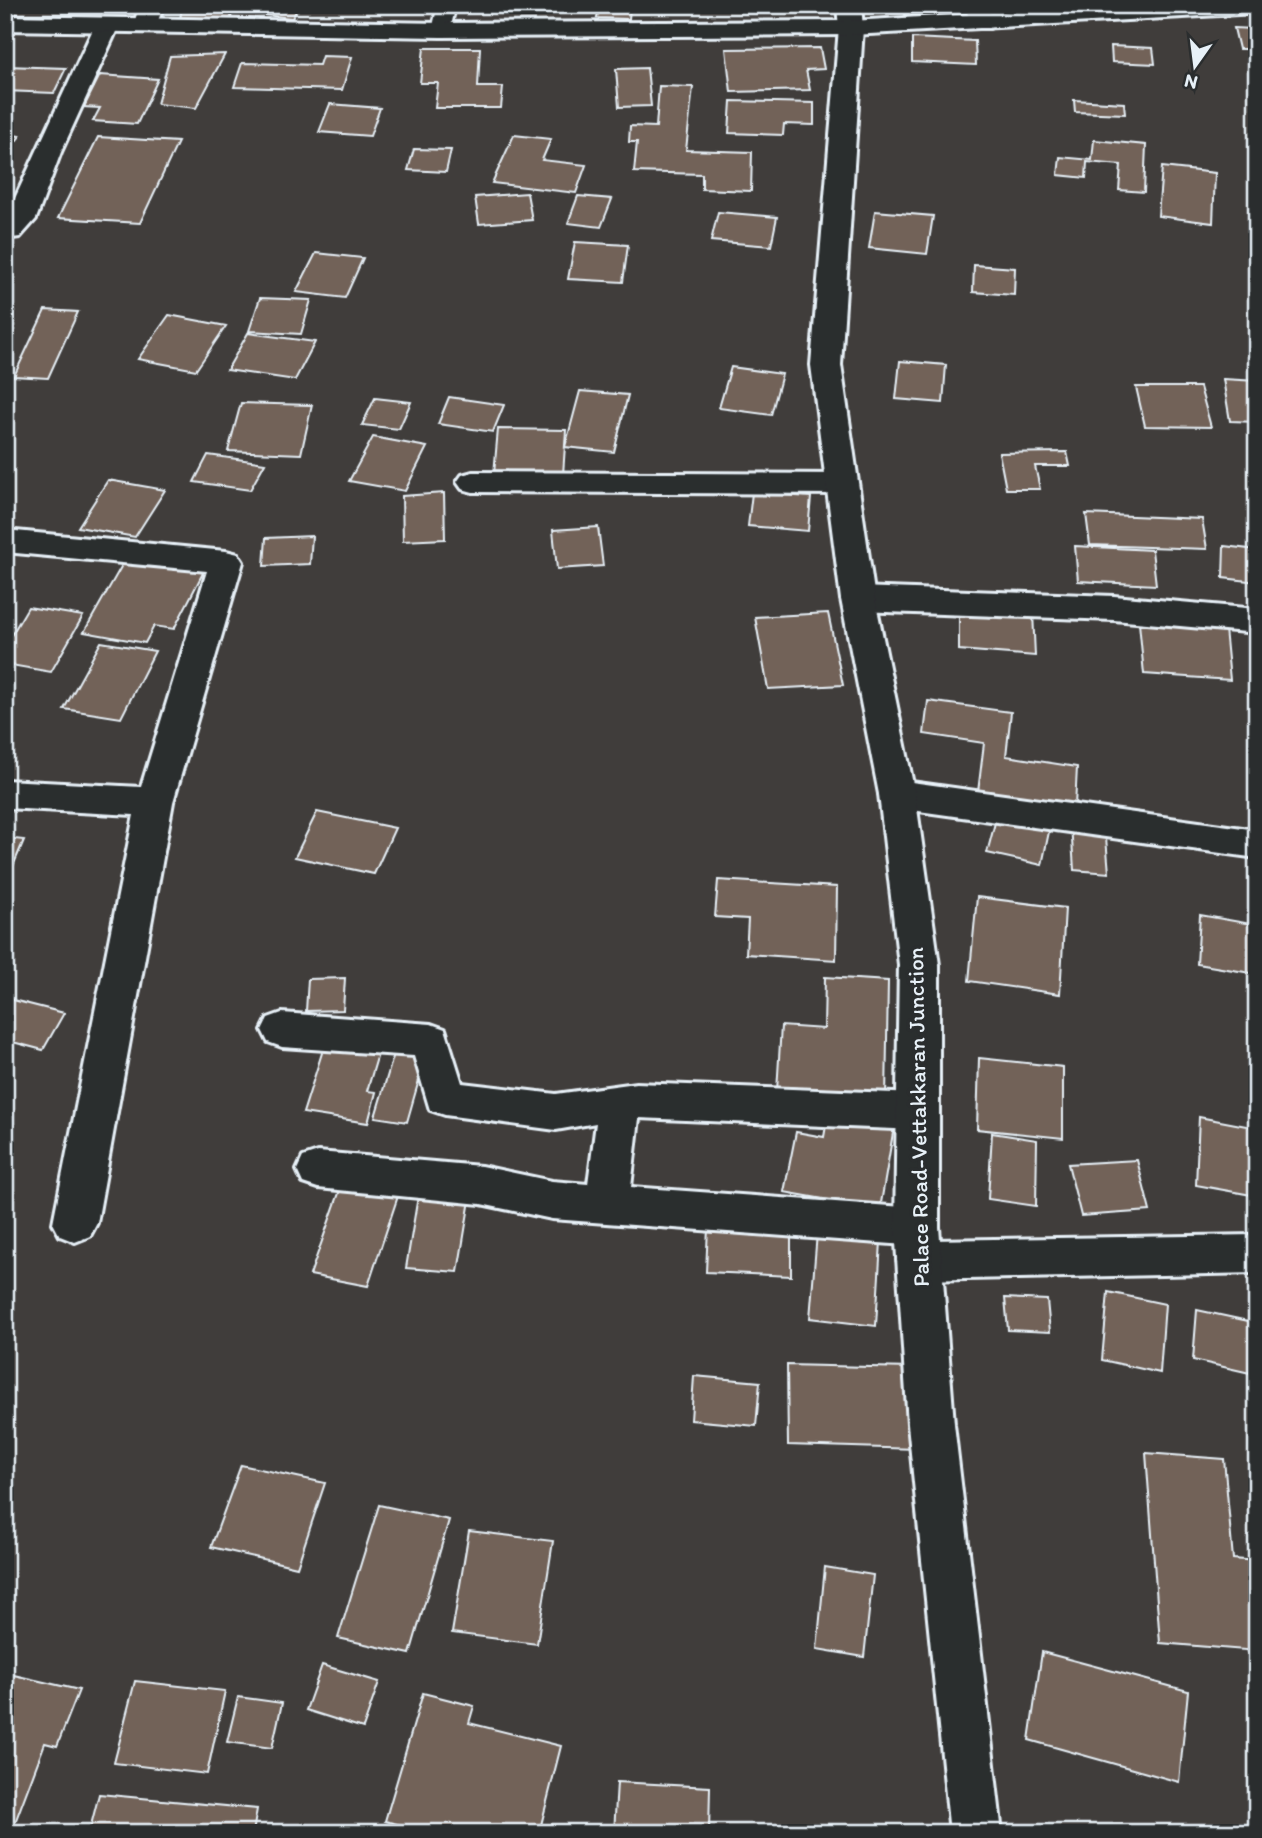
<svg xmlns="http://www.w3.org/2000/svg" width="1262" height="1838" font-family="Itim,sans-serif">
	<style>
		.building { fill: #726258; stroke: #e8f1f8; stroke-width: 2 }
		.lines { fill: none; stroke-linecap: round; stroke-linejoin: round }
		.service-casing { stroke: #e8f1f8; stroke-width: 5 }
		.minor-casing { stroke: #e8f1f8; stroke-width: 6 }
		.tertiary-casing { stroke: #e8f1f8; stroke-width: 6 }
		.secondary-casing { stroke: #e8f1f8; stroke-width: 6 }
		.service { fill: #2a2d2e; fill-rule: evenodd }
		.minor { fill: #2a2d2e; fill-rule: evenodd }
		.tertiary { fill: #2a2d2e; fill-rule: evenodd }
		.secondary { fill: #2a2d2e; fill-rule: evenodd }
		.labels { text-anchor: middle; stroke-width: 7; stroke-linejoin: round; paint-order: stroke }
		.street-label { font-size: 23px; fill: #e8f1f8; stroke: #2a2d2e }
	</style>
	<rect width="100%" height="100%" fill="#403d3b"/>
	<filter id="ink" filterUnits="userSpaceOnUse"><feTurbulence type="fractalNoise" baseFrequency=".0143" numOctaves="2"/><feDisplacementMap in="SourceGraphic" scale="14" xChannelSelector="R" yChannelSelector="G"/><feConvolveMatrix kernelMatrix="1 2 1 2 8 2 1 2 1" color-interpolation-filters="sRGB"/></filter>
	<g filter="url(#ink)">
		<path class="building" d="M183 5H233L231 18H180Z
			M252 5H300L292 18 247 13Z
			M861 5H893L895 12 862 11Z
			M903 5H969L971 13 905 15Z
			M599 7 630 8 629 19 597 18Z
			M1234 28 1253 29 1257 49H1239Z
			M912 38 975 41 976 65 912 62Z
			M1111 46 1153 48 1155 64 1112 62Z
			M424 48H480L478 87H503L501 108H435L438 83H420Z
			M820 48 824 69 806 70 810 90 731 92 726 49Z
			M225 54 196 108 157 104 170 56Z
			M322 56 352 57 342 90 234 87 242 63 319 65Z
			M1249 62 1257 63V80H1250Z
			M5 66 66 68 54 93 5 91Z
			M647 68 651 106 619 107 616 69Z
			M100 75 158 79 137 124 93 121 100 108 84 107Z
			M659 86 693 87 686 150 752 152 751 191 702 189V174L634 172 637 142H629L630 126 656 127Z
			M1074 100 1124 103 1125 114 1075 112Z
			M731 101 814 103V125L784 124 783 135 729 133Z
			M330 104 380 108 370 136 319 132Z
			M5 134 20 136 5 155Z
			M514 135 551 139 542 160 586 165 576 193 492 183Z
			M98 137 178 142 140 223 58 218Z
			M1094 140 1146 145 1144 192 1119 190 1121 165 1087 162 1086 178 1058 175 1060 157 1092 160Z
			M414 149 451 150 446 172 408 170Z
			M1162 167 1215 173 1213 223 1158 216Z
			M527 193 532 220 479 224 475 197Z
			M578 196 612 199 601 227 568 223Z
			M875 211 933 216 927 254 869 248Z
			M718 212 777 217 771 246 711 241Z
			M575 242 628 245 623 282 568 279Z
			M316 253 363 258 345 298 296 292Z
			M974 265 1015 268 1014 295 973 292Z
			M260 298 311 300 301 334 249 331Z
			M45 310 78 312 48 378 14 376Z
			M169 315 226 326 196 370 138 359Z
			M248 333 315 342 295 380 227 370Z
			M900 361 946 365 943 403 896 399Z
			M731 367 782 374 771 415 719 408Z
			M1223 379 1257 381V422L1230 421Z
			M1136 387H1200L1211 427 1145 426Z
			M580 391 628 395 614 452 565 447Z
			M449 397 504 405 493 432 438 424Z
			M375 398 411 402 399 429 362 425Z
			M241 403 312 405 301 454 228 451Z
			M498 429 566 430 563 475 494 474Z
			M373 437 427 447 405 491 349 481Z
			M1067 452 1070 466H1035L1040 489H1006L999 453Z
			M208 455 265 463 250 490 194 482Z
			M108 480 165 490 135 537 78 527Z
			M444 493 445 539 403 541 402 496Z
			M752 493 811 497 808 531 748 526Z
			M1086 514 1202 519 1207 549 1090 545Z
			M598 527 603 566 557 569 553 530Z
			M312 536 310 564 264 566 266 538Z
			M1075 546 1152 550 1156 585 1078 581Z
			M1224 546 1257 550V582L1223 578Z
			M126 558 204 571 174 629 154 626 145 643 84 632Z
			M28 607 83 616 51 672 5 664V646Z
			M959 607 1033 612 1035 656 959 650Z
			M828 613 843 685 768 689 755 617Z
			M1139 623 1225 629 1230 680 1144 674Z
			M101 642 155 651 121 718 64 709Z
			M928 701 1011 712 1006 756 1077 767 1075 806 978 792 984 743 924 734Z
			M317 812 395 828 374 874 295 857Z
			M997 815 1050 827 1042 865 987 853Z
			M1071 824 1105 826 1109 873 1074 870Z
			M5 838 24 840 5 885Z
			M718 880 837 887 836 960 746 954 748 919 715 917Z
			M977 897 1065 908 1060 994 969 981Z
			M1200 915 1257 925V974L1197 964Z
			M825 977 888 981 886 1099 777 1091 781 1026 824 1029Z
			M345 978 343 1010 306 1011 308 979Z
			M5 998 64 1013 43 1050 5 1040Z
			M327 1037 381 1044 367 1091 376 1092 368 1123 303 1113Z
			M396 1047 427 1052 407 1122 375 1117Z
			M979 1058 1063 1067V1138L977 1129Z
			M829 1109 895 1121 880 1209 784 1192 796 1132 824 1137Z
			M1199 1117 1257 1128V1196L1196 1185Z
			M992 1133 1037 1140 1036 1206 988 1199Z
			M1137 1160 1150 1211 1081 1216 1068 1164Z
			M344 1179 400 1190 368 1286 310 1275Z
			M419 1190 471 1194 458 1272 406 1268Z
			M708 1227 791 1231V1276L706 1272Z
			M817 1233 881 1241 876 1326 810 1318Z
			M1108 1292 1165 1304 1160 1373 1102 1360Z
			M1005 1298 1047 1300 1050 1332 1008 1330Z
			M1197 1310 1253 1322 1250 1373 1193 1360Z
			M787 1365 911 1368 917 1449 788 1445Z
			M694 1376 760 1382 756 1426 691 1420Z
			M1146 1453 1224 1459 1233 1559 1257 1561V1651L1160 1643Z
			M241 1465 325 1483 297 1567 211 1547Z
			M379 1505 449 1520 410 1654 338 1638Z
			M469 1531 553 1541 537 1644 452 1633Z
			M825 1567 873 1575 864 1657 817 1649Z
			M1042 1652 1188 1691 1179 1782 1029 1740Z
			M322 1665 379 1682 363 1728 306 1710Z
			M5 1673 79 1690 57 1746 45 1743 11 1833H5Z
			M135 1681 225 1691 207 1774 114 1763Z
			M423 1693 474 1706 469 1723 561 1746 539 1833H433L385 1821Z
			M238 1697 282 1703 272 1748 227 1742Z
			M617 1782 710 1787 709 1833H614Z
			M99 1794 257 1809 253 1833H89Z"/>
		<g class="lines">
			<defs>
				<path id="service" d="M438 5H456L450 30 441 35 432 30Z"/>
				<path id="minor" d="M140 5H164L154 31H136L133 26Z
					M837 5H861L863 28 860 33H842L839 28Z
					M965 5H989L993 23 990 28H972Z
					M107 18 116 20 119 25 61 152 36 219 20 237 5 239V220L95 25 98 20Z
					M473 472 842 474 853 477 858 484 853 491 842 494 473 492 462 489 457 482 462 475Z
					M5 530 226 551 238 554 243 562 173 802 97 1223 90 1236 75 1242 60 1236 53 1223 134 815 5 808V780L141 787 207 571 5 552Z
					M858 587 1114 596 1257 609V633L1114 620 858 611 846 607 841 599 846 591Z
					M897 780 1257 830V858L897 808 884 804 879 794 884 784Z
					M282 1013 431 1024 445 1029 462 1083 556 1094 636 1083 918 1094 933 1100 939 1112 933 1124 918 1130 639 1118 631 1187 917 1208 932 1214 939 1227 932 1240 1257 1235V1273L919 1280 904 1274 897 1260 906 1245 552 1219 481 1204 318 1188 303 1183 297 1170 303 1157 318 1152 481 1166 552 1181 588 1184 596 1123 556 1130 445 1115 430 1110 414 1056 282 1047 268 1042 262 1030 268 1018Z"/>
				<path id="tertiary" d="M851 21 860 23 863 28 841 365 875 599 915 794 939 965V1227L954 1424 1002 1833H950L908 1424 895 1227 899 965 879 794 841 599 811 365 839 28 842 23Z"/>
				<path id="secondary" d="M1134 5H1257V13L851 35 441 37 5 30V16L441 23 851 21Z"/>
			</defs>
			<use href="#service" class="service-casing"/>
			<use href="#minor" class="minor-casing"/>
			<use href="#tertiary" class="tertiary-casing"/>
			<use href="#secondary" class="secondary-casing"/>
			<use href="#service" class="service"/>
			<use href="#minor" class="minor"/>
			<use href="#tertiary" class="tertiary"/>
			<use href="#secondary" class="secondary"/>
		</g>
	</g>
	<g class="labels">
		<g class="street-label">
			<text transform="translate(918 1117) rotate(-91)" y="8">Palace Road-Vettakkaran Junction</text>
		</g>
	</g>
	<rect width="1262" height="1838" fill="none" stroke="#2a2d2e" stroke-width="28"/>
	<rect x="14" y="14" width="1234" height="1810" fill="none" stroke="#e8f1f8" stroke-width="2.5" filter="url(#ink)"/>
	<g transform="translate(1195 66) rotate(194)" stroke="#2a2d2e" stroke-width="5" paint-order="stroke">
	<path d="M0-5L12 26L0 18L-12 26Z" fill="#e8f1f8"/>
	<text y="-10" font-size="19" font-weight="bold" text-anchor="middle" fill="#e8f1f8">N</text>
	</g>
</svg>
